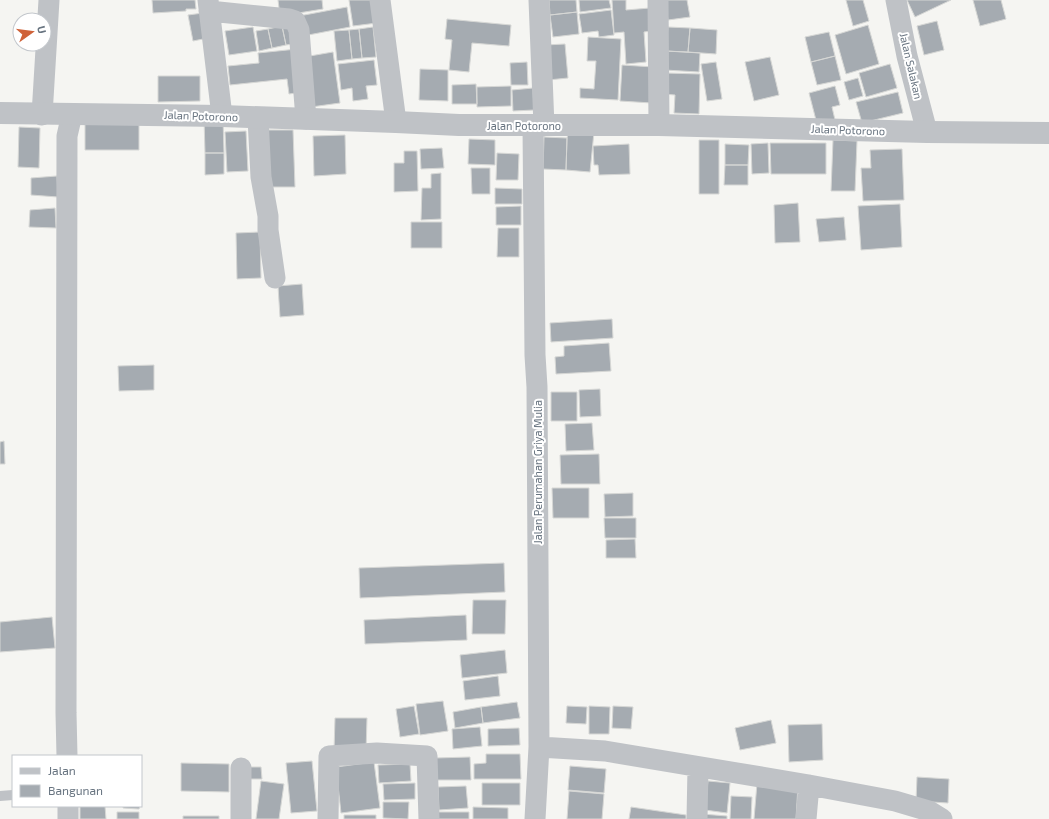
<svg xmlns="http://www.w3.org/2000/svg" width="1049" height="819" font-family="'Exo 2',sans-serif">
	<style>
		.building { fill: #a5abb1; stroke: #d6d7d5 }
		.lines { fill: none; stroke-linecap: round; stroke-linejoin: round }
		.service { stroke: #bfc2c6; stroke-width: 10 }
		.minor { stroke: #bfc2c6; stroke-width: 21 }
		.tertiary { stroke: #bfc2c6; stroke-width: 22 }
		.labels { text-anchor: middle; stroke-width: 4; stroke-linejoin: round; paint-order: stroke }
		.street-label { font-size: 11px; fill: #687480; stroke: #fff }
	</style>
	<rect width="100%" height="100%" fill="#f5f5f2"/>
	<path class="building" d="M152 0H195L196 9H186V11L153 13Z
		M278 0H322L323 9 280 16Z
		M349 0H374L377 23 353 26Z
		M549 0H576L577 12 550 15Z
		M579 0H609L611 8 580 12Z
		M612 0H626V10L650 8 651 31 644 32 646 62 626 64 624 32 614 33Z
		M665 0H687L690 17 668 20Z
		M846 0H863L869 21 853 26Z
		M907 0H951L915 17Z
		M973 0H1001L1006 19 980 26Z
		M347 7 350 27 303 36 299 16Z
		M611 10 614 35 599 37 598 31 582 33 579 14Z
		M577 12 579 34 553 37 550 15Z
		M203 13 208 38 193 41 188 15Z
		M447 19 511 25 509 46 472 43 469 72 449 70 452 40 445 39Z
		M937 21 944 50 924 55 917 26Z
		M295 24 299 43 286 45 282 26Z
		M868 25 879 64 846 74 835 35Z
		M282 26 286 45 272 48 268 29Z
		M253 27 257 51 229 55 225 31Z
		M373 27 376 57 362 58 359 29Z
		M668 27 690 28 688 52 666 51Z
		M690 28 717 30 716 54 688 52Z
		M268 29 272 48 259 51 256 31Z
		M359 29 362 58 352 59 349 30Z
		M349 30 352 59 337 61 334 31Z
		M829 32 835 56 811 62 805 37Z
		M588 37 621 39 618 100 580 98V88L594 89 596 61H587Z
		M565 44 568 78 548 80 545 45Z
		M297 49 302 92 289 94 287 79 230 85 228 66 259 63 258 53Z
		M666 51 700 53 699 72 665 70Z
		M333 52 340 103 311 107 304 57Z
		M835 56 841 80 817 85 811 62Z
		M770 57 779 95 754 101 745 62Z
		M374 60 377 85 366 86 368 99 353 101 352 88 341 90 338 64Z
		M527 62 528 85H511L510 63Z
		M716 62 722 99 707 101 701 64Z
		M890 64 897 88 866 97 859 73Z
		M622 65 654 67 652 103 620 101Z
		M420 69 448 70V101L419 100Z
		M665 73 700 74 699 114 674 113 675 95 664 94Z
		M158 76H200V101L158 102Z
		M858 78 863 96 849 100 844 82Z
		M476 84 477 104H452V85Z
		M511 86V106L477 107V87Z
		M835 86 840 105 832 107 835 120 817 124 809 93Z
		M533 88 534 110 513 111 512 90Z
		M898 92 903 113 862 123 856 102Z
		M204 118H223L224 153H205Z
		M85 120 139 121V150H85Z
		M19 127 40 128 39 168 18 167Z
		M265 130H293L295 187H267Z
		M569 130 594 132 590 172 566 170 567 138Z
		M246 131 248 171 227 172 225 132Z
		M345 135 346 174 314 176 313 136Z
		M544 137 567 138 566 170 543 169Z
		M469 139 495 140V165L468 164Z
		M699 140H719V194H699Z
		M833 140 857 141 855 191H831Z
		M768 143 769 173 752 174 751 144Z
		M770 143H826V174H771Z
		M629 144 630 174 599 175 598 165H594L593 146Z
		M725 144 749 145 748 165H725Z
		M442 148 444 168 421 169 420 149Z
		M902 149 904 200 863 201 861 168H871L870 150Z
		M404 151H417L418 191 394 192V163H404Z
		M205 153H224V174L205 175Z
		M497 153 519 154 518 180H496Z
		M725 165H748V185H724Z
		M471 168H490V194H472Z
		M441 173V219L421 220 422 188H431V174Z
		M57 176 58 197 31 195V178Z
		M495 188 522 189V204H495Z
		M798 203 800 242 775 243 774 205Z
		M900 204 902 247 861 250 858 206Z
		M521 206V225H496V207Z
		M55 208 56 228 29 227 30 210Z
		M844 217 846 240 819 242 816 219Z
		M411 222H442V248H411Z
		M498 228H519V257H497Z
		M260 232 261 278 237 279 236 233Z
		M302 284 304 315 280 317 278 286Z
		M612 319 613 338 551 342 550 323Z
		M609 343 611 371 556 374 555 357 564 356V346Z
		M154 365V390L119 391 118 366Z
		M600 389 601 416 580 417 579 390Z
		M551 392H577V421H551Z
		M592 423 594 450 566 451 565 424Z
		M4 441 5 464H0V442Z
		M599 454 600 484H561L560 455Z
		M552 488H589V518H553Z
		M633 493V516L605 517 604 494Z
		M604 518H636V538H605Z
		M635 539 636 558H606V540Z
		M504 563 505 592 360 598 359 568Z
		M473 600H506L505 634H472Z
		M466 615 467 640 365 644 364 620Z
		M52 617 55 648 0 652V622Z
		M505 650 507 673 462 678 460 655Z
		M498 676 500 696 465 700 463 681Z
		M443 701 448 731 420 735 416 704Z
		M517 702 520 718 483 723 481 707Z
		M414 706 419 734 400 737 396 709Z
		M567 706 587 707 586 724 566 723Z
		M589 706 610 707 609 734H589Z
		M613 706 633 707 631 729 612 728Z
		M481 707 483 723 455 728 453 712Z
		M335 718H367L366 752 334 751Z
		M771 720 776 743 740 750 735 728Z
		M822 724 823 760 789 762 788 725Z
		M480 727 482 746 453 749 452 729Z
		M519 728 520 745 488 746V729Z
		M486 754H520L521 779H474V764L486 763Z
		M470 757 471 780H436L435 758Z
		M312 761 317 811 291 813 286 763Z
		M374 762 380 808 341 813 336 767Z
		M181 763 229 764V792L181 791Z
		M410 764 411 781 379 783 378 765Z
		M570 766 606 769 604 793 568 790Z
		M245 767H261L262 779H246Z
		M917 777 949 779 948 803 916 801Z
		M261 781 284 784 279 819H256Z
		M708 781 730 783 727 813 705 810Z
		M415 783V799L384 800 383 784Z
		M482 783H520V805H482Z
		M757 783 798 785 796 819H754Z
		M466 786 468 808 439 810 438 787Z
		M569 791 604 794 602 819H567Z
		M731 796 752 797 751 819H730Z
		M383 802H409L408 819 383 818Z
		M80 806H105L106 819H80Z
		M123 806H140L139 809 123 808Z
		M473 807 508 808V819H473Z
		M631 807 686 815V819H629Z
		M117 812H139V819H117Z
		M434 812H469V819H434Z
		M702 814 727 816V819H702Z
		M344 815H376V819H344Z
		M183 816H219V819H183Z"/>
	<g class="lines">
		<path class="service" d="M0 796 13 795"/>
		<path class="minor" d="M208 0 222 116
			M380 0 396 122
			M539 0 544 126
			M658 0 659 125
			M896 0 907 56 927 132
			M209 11 289 19 295 21 299 30 306 119
			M42 115 49 0
			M258 118 261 177 268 216V230L275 278
			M533 126 535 355 537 387 539 747 535 819
			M539 747 605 751 809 785 895 801 929 811 942 819
			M67 756 66 713 67 136 72 114
			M68 806V819
			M241 819V768
			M328 819 329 756 377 753 427 756 429 819
			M697 819 698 768
			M806 819 809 785"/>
		<path class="tertiary" d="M0 113 222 116 396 122 459 125H659L927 132 1049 133"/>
	</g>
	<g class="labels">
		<g class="street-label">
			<text transform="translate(911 66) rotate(77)" y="4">Jalan Salakan</text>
			<text transform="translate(201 116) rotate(2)" y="4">Jalan Potorono</text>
			<text x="524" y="130">Jalan Potorono</text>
			<text transform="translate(848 130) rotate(2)" y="4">Jalan Potorono</text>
			<text transform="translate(538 472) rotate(-90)" y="4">Jalan Perumahan Griya Mulia</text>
		</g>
	</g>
	<rect x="12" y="755" width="130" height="52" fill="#ffffff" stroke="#c3c7cc"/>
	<rect x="20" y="768" width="20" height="6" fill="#bfc2c6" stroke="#c3c7cc"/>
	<text x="48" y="775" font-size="12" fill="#687480">Jalan</text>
	<rect x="20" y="785" width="20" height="12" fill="#a5abb1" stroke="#c3c7cc"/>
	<text x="48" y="795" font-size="12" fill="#687480">Bangunan</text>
	<g transform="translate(32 32) rotate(76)"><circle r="19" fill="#ffffff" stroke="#c3c7cc"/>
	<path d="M0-3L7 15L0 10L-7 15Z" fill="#cf6239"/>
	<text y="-6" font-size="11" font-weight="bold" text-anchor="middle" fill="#687480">U</text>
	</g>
</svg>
